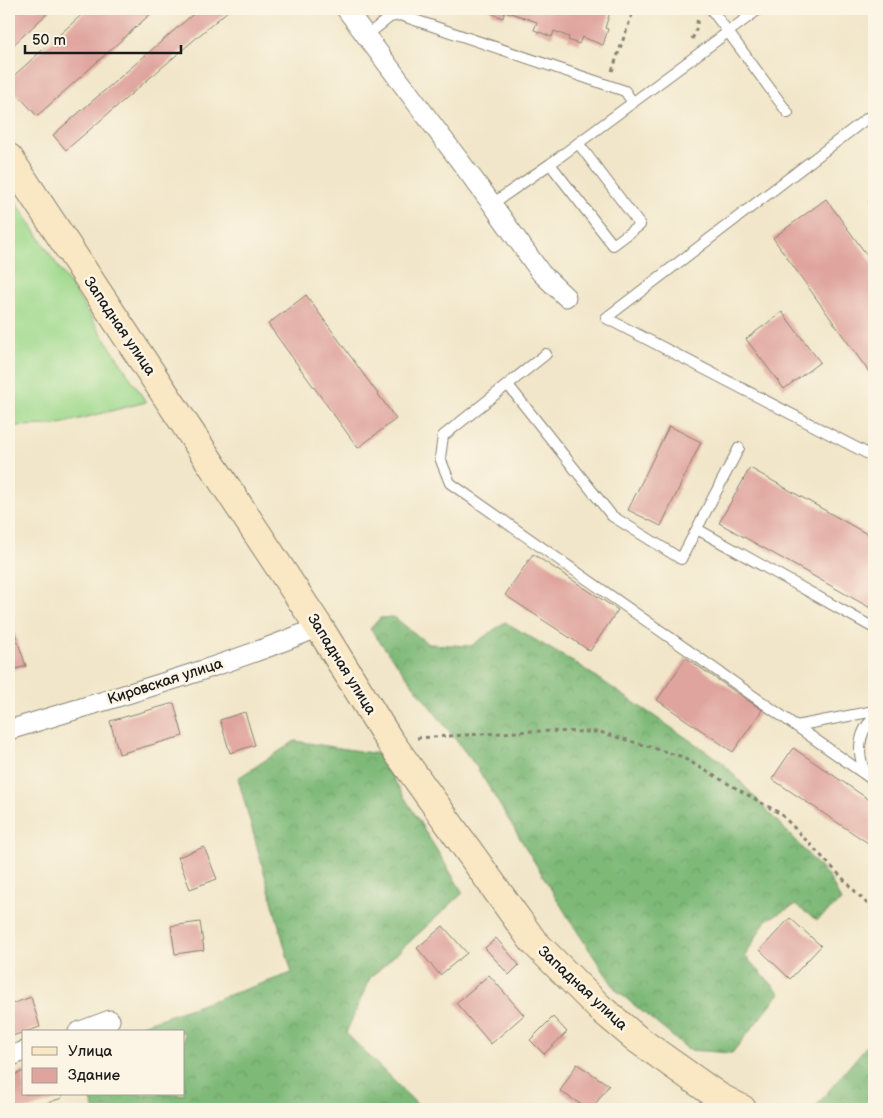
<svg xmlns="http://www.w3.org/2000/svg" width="883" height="1118" font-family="'Balsamiq Sans',sans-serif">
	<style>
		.grass { fill: #9ed98d; stroke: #5d7a54 }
		.forest { fill: url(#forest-crowns); stroke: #4d6a4a }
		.building { fill: #dfa49d }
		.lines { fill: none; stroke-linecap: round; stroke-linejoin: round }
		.lane-casing { stroke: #868172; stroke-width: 12 }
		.street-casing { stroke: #868172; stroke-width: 21 }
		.secondary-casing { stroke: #868172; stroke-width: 30 }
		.path { stroke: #868172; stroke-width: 3; stroke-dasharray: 4 4; stroke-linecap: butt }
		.lane { stroke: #fff; stroke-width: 10 }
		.street { stroke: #fff; stroke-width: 19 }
		.secondary { stroke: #fae7c3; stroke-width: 28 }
		.labels { text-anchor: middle; stroke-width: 5; stroke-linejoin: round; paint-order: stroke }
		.street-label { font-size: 15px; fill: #1c1c1c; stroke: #fcf5e5 }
	</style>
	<defs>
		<pattern id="forest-crowns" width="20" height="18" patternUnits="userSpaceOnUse" patternTransform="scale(1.25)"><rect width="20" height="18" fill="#7eb978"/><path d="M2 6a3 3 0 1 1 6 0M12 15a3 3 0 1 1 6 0" fill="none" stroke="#6c9e67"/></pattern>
	</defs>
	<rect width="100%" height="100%" fill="#fcf5e5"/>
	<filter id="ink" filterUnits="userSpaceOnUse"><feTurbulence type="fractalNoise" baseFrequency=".02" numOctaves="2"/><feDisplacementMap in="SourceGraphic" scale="10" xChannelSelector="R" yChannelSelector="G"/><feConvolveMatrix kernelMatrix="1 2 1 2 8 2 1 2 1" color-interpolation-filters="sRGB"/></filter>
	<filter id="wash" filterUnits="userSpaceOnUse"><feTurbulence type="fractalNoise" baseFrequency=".0096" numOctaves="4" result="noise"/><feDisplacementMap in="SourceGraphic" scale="20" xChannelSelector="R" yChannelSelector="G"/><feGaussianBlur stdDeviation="1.12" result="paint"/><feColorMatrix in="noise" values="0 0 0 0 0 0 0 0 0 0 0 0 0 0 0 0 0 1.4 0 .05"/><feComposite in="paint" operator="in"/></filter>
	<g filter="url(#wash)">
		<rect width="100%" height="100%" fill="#f1e6c9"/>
		<path class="grass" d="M9 191 146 402 56 425 9 426Z"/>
		<path class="forest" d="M394 617 428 644 471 646 505 622 583 668 722 762 829 877 841 901 817 920 795 905 766 920 745 956 780 993 732 1053 689 1050 616 990 571 922 476 766 370 629 380 618Z
			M295 741 378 754 463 893 370 978 346 1033 422 1109H94L89 1094H184V1032H122L292 973 238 778Z
			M874 1037V1109H818L817 1105Z"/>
		<g id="blocks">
			<path class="building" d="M19 9H52L9 49V18Z
				M88 9H156L37 116 9 85V80Z
				M199 9H230L66 150 53 135Z
				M487 9H611L605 28 608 29 603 45 582 37 579 44 568 40 569 37 554 31 552 37 534 30 537 22 505 11 503 18 491 13 492 11Z
				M826 199 874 265V379L773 238Z
				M306 295 396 419 358 448 268 324Z
				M782 312 820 362 784 389 746 339Z
				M669 426 701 442 661 526 628 510Z
				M750 468 874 538V610L719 523Z
				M533 554 618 610 590 651 505 595Z
				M13 628 26 666 9 671V629Z
				M686 658 762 710 733 752 657 700Z
				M174 703 183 736 119 754 110 721Z
				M245 712 255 745 230 753 220 720Z
				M793 748 874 803V847L772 779Z
				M204 847 217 879 190 889 178 857Z
				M790 918 821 946 790 979 760 950Z
				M200 922 204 950 175 954 171 926Z
				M443 926 467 953 440 975 417 948Z
				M496 938 519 965 509 975 485 948Z
				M489 975 524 1015 491 1044 456 1003Z
				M31 997 40 1027 9 1037V1005Z
				M553 1017 567 1032 544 1054 530 1040Z
				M577 1064 609 1085 592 1109H588L560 1091Z
				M24 1071V1094H61L62 1098 29 1109H9V1077Z"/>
		</g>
	</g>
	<g filter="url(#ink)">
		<use href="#blocks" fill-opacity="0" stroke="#868172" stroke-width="1"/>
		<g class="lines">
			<defs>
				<path id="lane" d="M711 9 788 113
					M366 36 390 17 400 15 625 91 633 103
					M874 113 606 318 874 457
					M550 164 613 245 640 225 578 143
					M492 204 550 164 759 9
					M874 204V205
					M546 354 443 436 440 458 450 483 870 778
					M508 385 612 516 681 559 739 448
					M697 529 874 628
					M796 726 874 711
					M868 776C856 758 857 732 874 718"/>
				<path id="street" d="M346 9 492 204 541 273 566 297
					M9 730C112 698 219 669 319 627
					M78 1032 110 1020
					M9 1057 24 1051"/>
				<path id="secondary" d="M9 158 319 627 389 740 533 941 599 1007 637 1039 719 1097 742 1109"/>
			</defs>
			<use href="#lane" class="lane-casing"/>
			<use href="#street" class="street-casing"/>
			<use href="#secondary" class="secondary-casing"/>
			<path class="path" d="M692 39C696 32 698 24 697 16
				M612 71 634 9
				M417 738 532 731 600 732 680 756 781 814 874 911"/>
			<use href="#lane" class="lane"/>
			<use href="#street" class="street"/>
			<use href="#secondary" class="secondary"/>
		</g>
	</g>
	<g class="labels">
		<g class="street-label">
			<text transform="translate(120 326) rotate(56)" y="5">Западная улица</text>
			<text transform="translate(342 664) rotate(58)" y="5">Западная улица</text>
			<text transform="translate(165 681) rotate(-18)" y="5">Кировская улица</text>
			<text transform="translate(583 988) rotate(43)" y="5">Западная улица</text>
		</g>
	</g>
	<rect width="883" height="1118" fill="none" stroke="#fcf5e5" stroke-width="30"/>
	<rect x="22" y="1030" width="162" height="65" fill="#fcf5e5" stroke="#a29e95"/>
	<rect x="32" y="1047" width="25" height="8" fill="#fae7c3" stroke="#a29e95"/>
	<text x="68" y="1056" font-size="15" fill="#1c1c1c">Улица</text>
	<rect x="32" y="1068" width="25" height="15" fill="#dfa49d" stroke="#a29e95"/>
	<text x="68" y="1080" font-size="15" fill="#1c1c1c">Здание</text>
	<path d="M25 45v8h156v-8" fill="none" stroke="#1c1c1c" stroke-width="2.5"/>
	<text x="32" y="45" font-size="15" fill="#1c1c1c" stroke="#fcf5e5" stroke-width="4" paint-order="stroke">50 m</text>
</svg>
